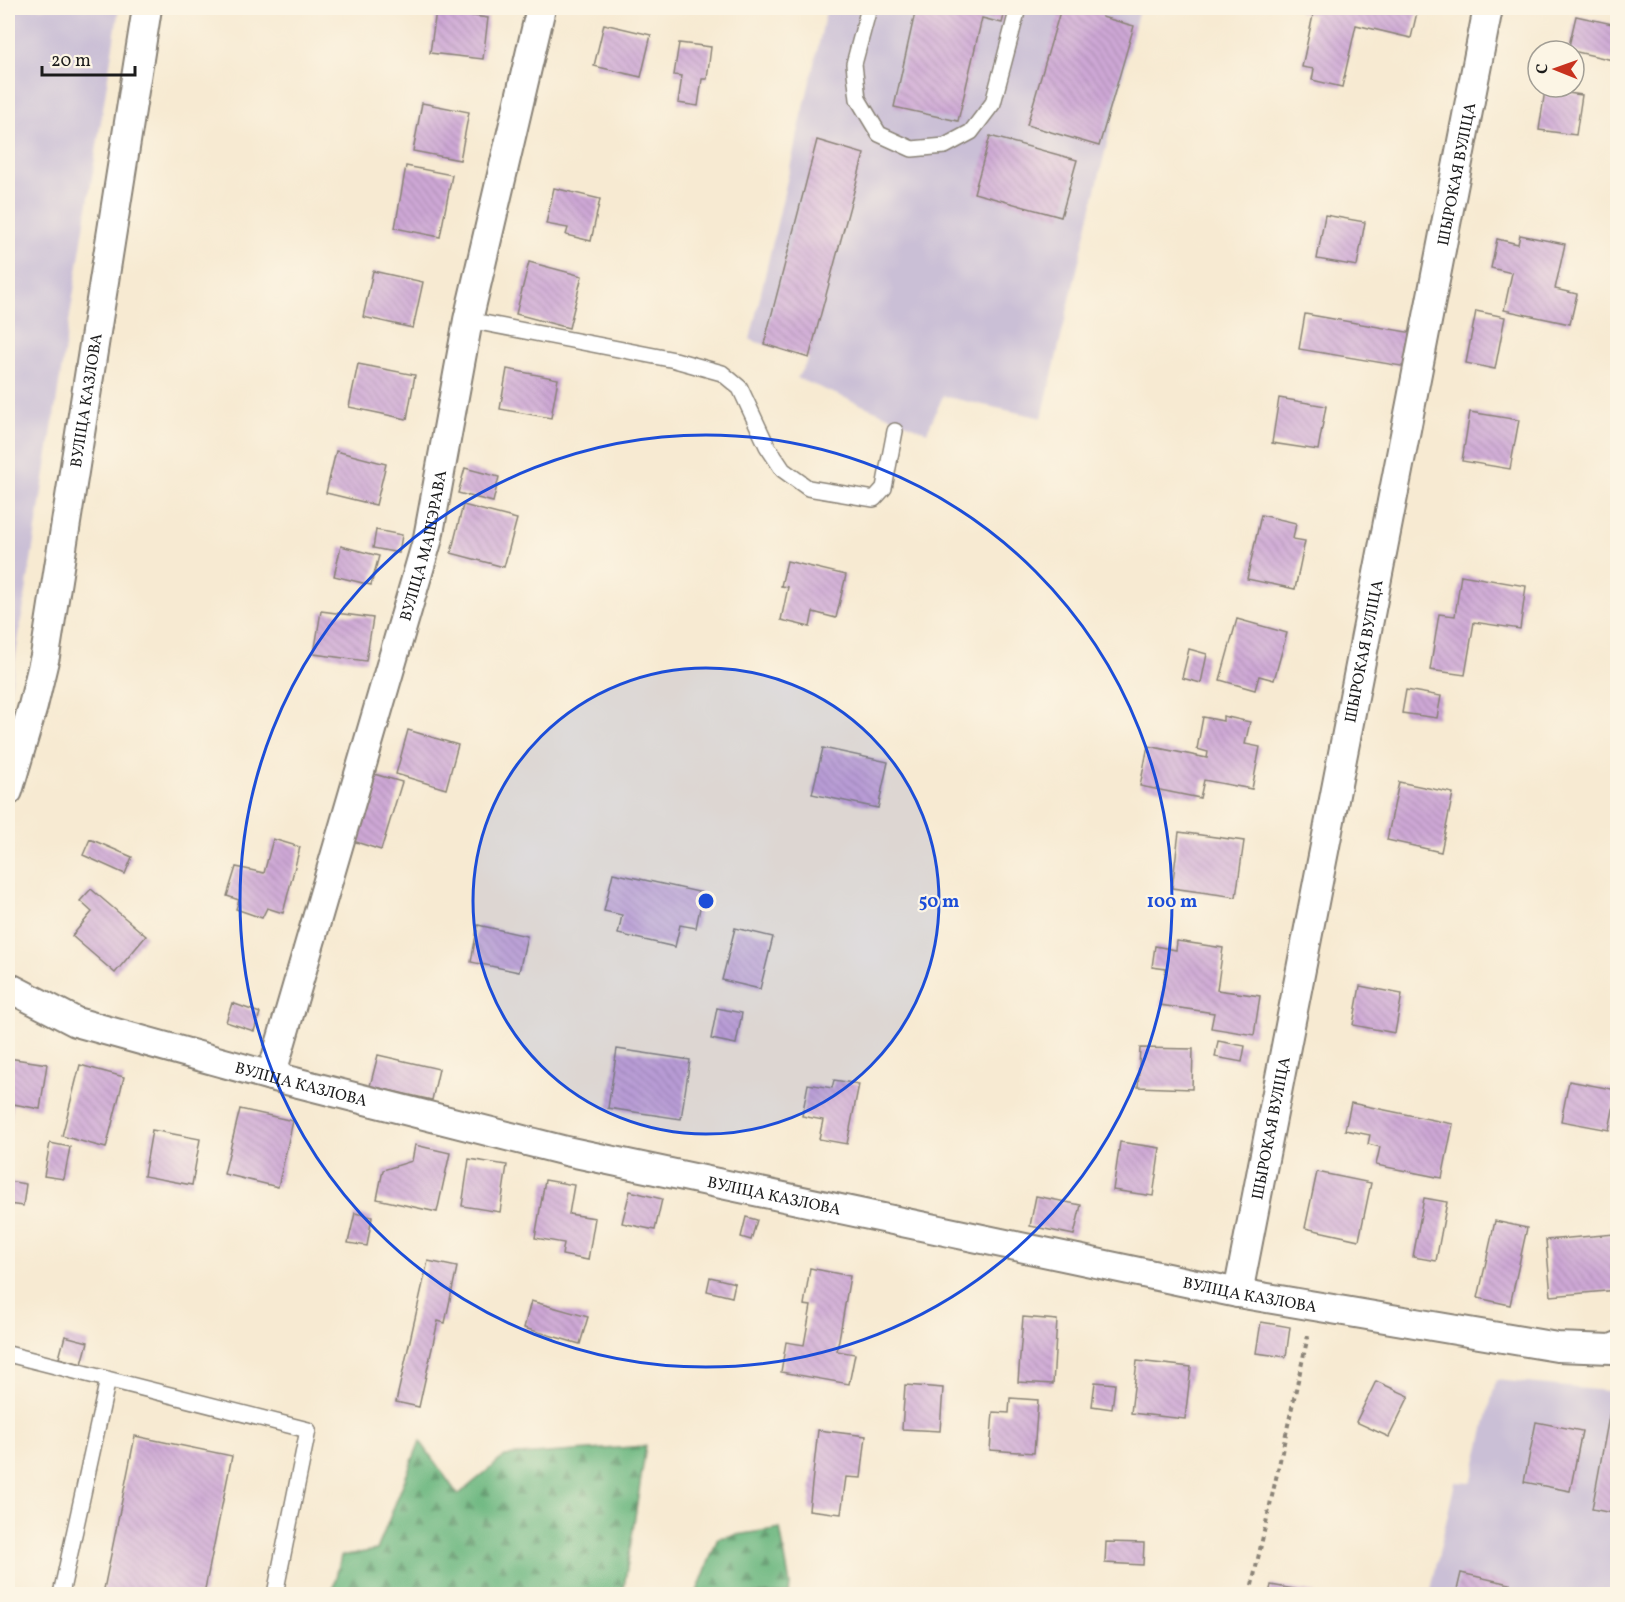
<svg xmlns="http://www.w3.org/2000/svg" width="1625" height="1602" font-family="Vollkorn,serif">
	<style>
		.industrial { fill: #cabfd6 }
		.forest { fill: url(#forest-firs); stroke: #42694d; stroke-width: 1.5 }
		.building { fill: url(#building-back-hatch) }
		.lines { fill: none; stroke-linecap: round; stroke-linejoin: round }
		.service-casing { stroke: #8a8377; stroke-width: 18 }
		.minor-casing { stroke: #8a8377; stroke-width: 32 }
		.path { stroke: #8a8377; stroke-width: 4; stroke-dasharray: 4.5 4.5; stroke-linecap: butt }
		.service { stroke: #fff; stroke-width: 15 }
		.minor { stroke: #fff; stroke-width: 28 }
		.ring { fill: none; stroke: #1d4ed8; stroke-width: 3 }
		.labels { text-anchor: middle; stroke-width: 4.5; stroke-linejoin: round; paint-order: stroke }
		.street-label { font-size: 16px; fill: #1c1c1c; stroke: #fcf5e5 }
		.centre { fill: #1d4ed8; stroke: #fcf5e5; stroke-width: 3 }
		.ring-label { font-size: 18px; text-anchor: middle; font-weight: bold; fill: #1d4ed8; stroke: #fcf5e5; stroke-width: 4.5; stroke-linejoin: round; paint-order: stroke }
	</style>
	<defs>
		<pattern id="forest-firs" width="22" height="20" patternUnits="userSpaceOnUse" patternTransform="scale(1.5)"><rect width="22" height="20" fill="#69b67e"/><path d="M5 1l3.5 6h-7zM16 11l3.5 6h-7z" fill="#569366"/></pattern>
		<pattern id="building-back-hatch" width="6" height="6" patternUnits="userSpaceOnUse" patternTransform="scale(1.5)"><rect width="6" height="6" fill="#cda7d5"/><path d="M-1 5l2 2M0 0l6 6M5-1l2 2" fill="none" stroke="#af8fb6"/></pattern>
	</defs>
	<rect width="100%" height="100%" fill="#fcf5e5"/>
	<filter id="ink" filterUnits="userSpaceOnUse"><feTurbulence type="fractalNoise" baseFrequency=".0167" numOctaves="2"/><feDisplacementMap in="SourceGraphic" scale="12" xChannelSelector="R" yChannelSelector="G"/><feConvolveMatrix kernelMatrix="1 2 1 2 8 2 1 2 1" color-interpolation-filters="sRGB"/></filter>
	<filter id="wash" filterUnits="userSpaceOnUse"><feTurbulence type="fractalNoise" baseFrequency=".008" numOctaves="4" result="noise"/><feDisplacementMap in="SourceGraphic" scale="24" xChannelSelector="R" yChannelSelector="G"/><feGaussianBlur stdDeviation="1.35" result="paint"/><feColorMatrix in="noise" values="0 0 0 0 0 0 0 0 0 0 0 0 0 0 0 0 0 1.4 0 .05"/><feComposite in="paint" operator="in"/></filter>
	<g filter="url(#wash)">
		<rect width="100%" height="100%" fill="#f7ead2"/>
		<path class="industrial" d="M8 8H119L8 705Z
			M827 8H1139L1042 418 943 396 927 432 797 378 809 358 750 340Z
			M1496 1380 1617 1392V1594H1430L1455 1482 1471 1483Z"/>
		<path class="forest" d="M420 1441 458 1495 505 1456 646 1446 623 1594H332L341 1556 377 1550Z
			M780 1528 790 1585 789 1594H696L718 1538Z"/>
		<g id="blocks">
			<path class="building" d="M916 8H1006L1002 23 982 18 958 121 894 107Z
				M1061 8H1105L1102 17 1134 26 1099 146 1027 125Z
				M1301 8H1418L1411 38 1356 25 1342 87 1312 80 1314 69 1302 67 1313 15 1299 12Z
				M436 11 488 18 483 59 430 53Z
				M1576 16 1617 25V61L1568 50Z
				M604 24 651 35 641 77 594 66Z
				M679 43 711 47 707 79H702L698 106 678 103 682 76 674 75Z
				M1545 90 1582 95 1576 135 1539 130Z
				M422 103 469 112 460 160 413 151Z
				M990 136 1077 160 1061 217 974 193Z
				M817 140 864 154 809 358 764 344Z
				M406 166 452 175 440 237 395 228Z
				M554 188 600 199 591 241 566 235 568 228 546 224Z
				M1325 215 1365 222 1357 266 1317 259Z
				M1520 235 1565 244 1555 289 1577 294 1570 324 1504 310 1512 273 1491 268 1497 239 1518 244Z
				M529 262 582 276 569 328 516 314Z
				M373 271 423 282 413 328 363 317Z
				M1476 311 1505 317 1495 369 1466 363Z
				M1305 314 1413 333 1407 367 1299 349Z
				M358 364 415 375 407 419 349 407Z
				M507 369 558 379 551 418 500 409Z
				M1279 398 1326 406 1318 450 1272 443Z
				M1470 412 1519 420 1510 469 1462 461Z
				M336 451 386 464 376 505 326 493Z
				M465 468 499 477 493 502 458 493Z
				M463 505 517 519 504 567 451 553Z
				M1261 515 1296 523 1293 539 1305 541 1295 589 1247 579Z
				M376 530 402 535 399 553 373 548Z
				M341 546 379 556 371 585 334 576Z
				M787 561 846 575 836 618 813 612 810 627 781 620 788 587 781 586Z
				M1461 575 1526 586 1520 629 1474 622 1465 675 1430 670 1439 614 1455 616Z
				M321 611 373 618 366 661 314 654Z
				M1237 619 1287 633 1274 680 1259 676 1255 690 1220 680Z
				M1189 649 1207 654 1201 683 1182 678Z
				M1406 690 1441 696 1437 718 1402 713Z
				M1223 716 1250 722 1245 744 1260 747 1252 789 1204 780 1200 798 1140 786 1148 746 1207 758 1208 752 1197 749 1203 717 1223 721Z
				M408 730 458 745 446 789 396 774Z
				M823 748 888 762 878 808 812 794Z
				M374 774 402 782 381 850 353 841Z
				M1399 782 1453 793 1441 852 1387 840Z
				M1179 832 1244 841 1236 897 1172 888Z
				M90 839 132 857 125 874 83 855Z
				M273 839 300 847 283 913 267 908 262 918 236 909 239 900 227 896 236 867 264 873Z
				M613 873 703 893 696 928 680 925 675 947 618 934 622 915 604 911Z
				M91 889 146 936 115 973 72 936 92 912 80 901Z
				M478 925 527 936 519 972 471 962Z
				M735 928 773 937 760 989 722 980Z
				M1177 941 1223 948 1217 990 1260 996 1254 1035 1211 1028 1214 1013 1160 1005 1166 969 1152 967 1155 946 1176 950Z
				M1360 986 1402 994 1395 1033 1353 1025Z
				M232 1003 260 1013 254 1031 226 1022Z
				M717 1008 742 1013 736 1044 711 1039Z
				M1218 1041 1245 1046 1242 1062 1215 1057Z
				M1140 1048 1193 1049 1192 1089 1138 1087Z
				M617 1049 690 1060 681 1119 608 1108Z
				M378 1055 439 1069 432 1100 370 1086Z
				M8 1058 47 1064 40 1109 13 1104 10 1123 8 1122Z
				M80 1065 124 1077 106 1148 62 1136Z
				M834 1080 859 1084 847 1144 819 1139 823 1120 802 1116 808 1084 832 1088Z
				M1569 1081 1617 1090 1609 1130 1561 1121Z
				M1351 1103 1453 1124 1442 1178 1376 1165 1380 1147 1368 1144 1370 1135 1345 1130Z
				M240 1109 293 1121 278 1187 224 1174Z
				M152 1130 200 1139 192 1185 144 1176Z
				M1120 1142 1160 1148 1153 1196 1113 1190Z
				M50 1143 70 1147 64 1179 44 1176Z
				M415 1145 450 1153 437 1212 377 1199 383 1170 412 1161Z
				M469 1159 507 1165 500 1212 462 1206Z
				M1317 1172 1371 1183 1359 1240 1305 1228Z
				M545 1180 574 1185 569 1214 595 1218 588 1260 562 1255 564 1243 535 1238Z
				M8 1181 26 1184 23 1206 8 1204Z
				M630 1191 662 1199 655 1230 622 1223Z
				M1036 1196 1081 1205 1074 1235 1030 1226Z
				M1424 1198 1447 1202 1436 1261 1413 1257Z
				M355 1213 372 1217 367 1246 348 1243Z
				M746 1217 757 1220 751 1240 741 1237Z
				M1495 1221 1527 1228 1510 1305 1478 1298Z
				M1615 1234 1617 1260V1290L1551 1296 1546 1240Z
				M428 1261 457 1267 445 1323 438 1321 419 1407 396 1402Z
				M810 1268 850 1276 837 1351 855 1354 849 1384 781 1372 786 1342 804 1345 811 1306 804 1305Z
				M710 1277 735 1283 732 1297 707 1291Z
				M531 1301 588 1317 580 1344 524 1328Z
				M1023 1317 1057 1320 1053 1384 1018 1382Z
				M1261 1322 1290 1327 1286 1357 1256 1353Z
				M65 1336 88 1342 82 1364 59 1358Z
				M1137 1361 1191 1367 1185 1419 1131 1413Z
				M1376 1381 1409 1396 1389 1437 1356 1422Z
				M1095 1382 1115 1384 1112 1409 1092 1406Z
				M905 1385 943 1388 940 1431 902 1429Z
				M1010 1398 1038 1400 1034 1453 990 1450 993 1412 1009 1413Z
				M1610 1411 1617 1412V1514L1592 1509Z
				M1536 1422 1582 1431 1570 1491 1524 1482Z
				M818 1430 866 1436 861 1478 846 1477 841 1514 809 1510Z
				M135 1436 232 1456 204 1594H103Z
				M1106 1542 1144 1543 1143 1565 1105 1563Z
				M1461 1573 1510 1584 1508 1594H1456Z
				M1271 1585 1315 1593V1594H1269Z"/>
		</g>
	</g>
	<g filter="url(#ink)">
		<use href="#blocks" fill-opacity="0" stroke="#8a8377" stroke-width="1.5"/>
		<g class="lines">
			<defs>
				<path id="service" d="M869 8 854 64 858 99 879 134 912 149 945 146 971 132 993 103 1018 8
					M468 320 675 360 722 373 740 388 767 446 783 470 808 488 874 499 884 488 895 431
					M8 1354 308 1430 275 1594
					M61 1594 108 1379"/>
				<g id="minor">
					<path id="s1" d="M8 791 33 706 45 656 147 8"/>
					<path id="s2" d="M8 987 76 1022 271 1076 566 1151 1238 1293 1557 1347 1612 1349 1618 1346"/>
					<path id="s3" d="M271 1076 428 538 468 320 541 8"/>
					<path id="s4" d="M1238 1293 1488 8"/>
				</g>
			</defs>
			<use href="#service" class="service-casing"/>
			<use href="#minor" class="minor-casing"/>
			<path class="path" d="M1250 1594 1308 1336"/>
			<use href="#service" class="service"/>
			<use href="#minor" class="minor"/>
		</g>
	</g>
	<circle cx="706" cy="901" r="233" fill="#1d4ed8" fill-opacity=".12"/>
	<g class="ring">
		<circle cx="706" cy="901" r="233"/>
		<circle cx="706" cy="901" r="466"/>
	</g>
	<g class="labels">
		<g class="street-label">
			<text dy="6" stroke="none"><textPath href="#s4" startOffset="1140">ШЫРОКАЯ ВУЛІЦА</textPath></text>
			<text dy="6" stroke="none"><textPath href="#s1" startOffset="399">ВУЛІЦА КАЗЛОВА</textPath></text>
			<text dy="6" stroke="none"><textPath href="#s3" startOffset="552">ВУЛІЦА МАШЭРАВА</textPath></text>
			<text dy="6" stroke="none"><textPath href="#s4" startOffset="654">ШЫРОКАЯ ВУЛІЦА</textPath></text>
			<text dy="6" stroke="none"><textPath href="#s2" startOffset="310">ВУЛІЦА КАЗЛОВА</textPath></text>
			<text dy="6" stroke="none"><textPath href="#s4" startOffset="168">ШЫРОКАЯ ВУЛІЦА</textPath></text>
			<text dy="6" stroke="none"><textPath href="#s2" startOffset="796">ВУЛІЦА КАЗЛОВА</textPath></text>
			<text dy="6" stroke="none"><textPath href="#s2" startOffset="1282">ВУЛІЦА КАЗЛОВА</textPath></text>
		</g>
	</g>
	<circle cx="706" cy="901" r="9" class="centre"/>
	<g class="ring-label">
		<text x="939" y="907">50 m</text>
		<text x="1172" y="907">100 m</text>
	</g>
	<rect width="1625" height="1602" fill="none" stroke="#fcf5e5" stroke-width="30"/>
	<g transform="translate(1556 69) rotate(271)"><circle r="28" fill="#fcf5e5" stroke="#a29e95" stroke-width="1.5"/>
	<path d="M0-4.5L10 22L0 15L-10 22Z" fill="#c8321e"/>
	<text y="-9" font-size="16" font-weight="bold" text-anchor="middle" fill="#1c1c1c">С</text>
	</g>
	<path d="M42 66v9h93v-9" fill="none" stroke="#1c1c1c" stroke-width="3"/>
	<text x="51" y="66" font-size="18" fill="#1c1c1c" stroke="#fcf5e5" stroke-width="4.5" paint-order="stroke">20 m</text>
</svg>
